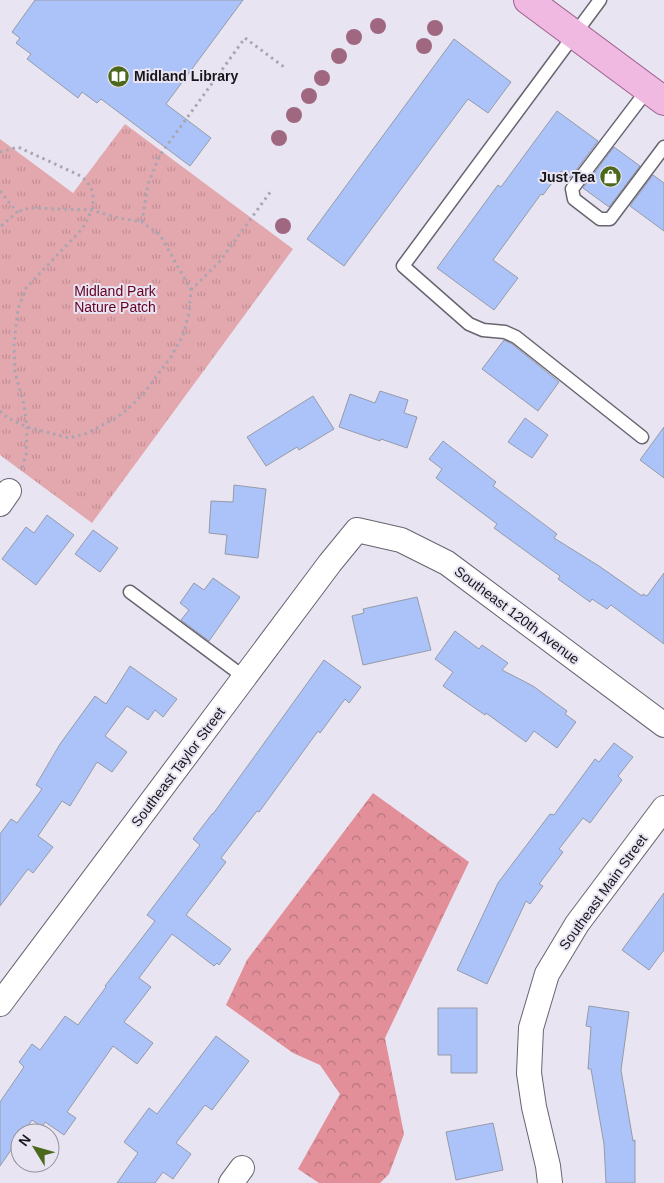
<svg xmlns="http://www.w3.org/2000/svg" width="664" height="1183" font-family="Helvetica,sans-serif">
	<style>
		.grass { fill: url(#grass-tufts) }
		.forest { fill: url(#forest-crowns) }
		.building { fill: #acc3f9; stroke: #959ba8 }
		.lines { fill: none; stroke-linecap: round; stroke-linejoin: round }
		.service-casing { stroke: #686470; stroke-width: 15 }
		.minor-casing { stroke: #686470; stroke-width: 26 }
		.primary-casing { stroke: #9d6190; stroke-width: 30 }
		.path { stroke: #aaa6b1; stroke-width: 3; stroke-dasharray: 2.5 4; stroke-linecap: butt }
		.service { stroke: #fff; stroke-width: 12 }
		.minor { stroke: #fff; stroke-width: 24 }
		.primary { stroke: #efb9e2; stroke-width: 28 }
		.tree { fill: #a06780 }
		.labels { text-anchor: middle; stroke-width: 4; stroke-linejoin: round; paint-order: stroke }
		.poi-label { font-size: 14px; font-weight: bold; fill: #17161b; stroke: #e9e4f2; text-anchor: start }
		.park-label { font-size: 14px; fill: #640022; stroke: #e9e4f2 }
		.street-label { font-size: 14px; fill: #17161b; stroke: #e9e4f2 }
	</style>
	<defs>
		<pattern id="grass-tufts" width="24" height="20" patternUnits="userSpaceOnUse" patternTransform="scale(1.25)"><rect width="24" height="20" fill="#e3a7ae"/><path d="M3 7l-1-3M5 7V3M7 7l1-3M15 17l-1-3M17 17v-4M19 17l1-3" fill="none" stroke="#c28f95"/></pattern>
		<pattern id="forest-crowns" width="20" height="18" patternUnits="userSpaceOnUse" patternTransform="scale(1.25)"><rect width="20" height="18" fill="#e28f9a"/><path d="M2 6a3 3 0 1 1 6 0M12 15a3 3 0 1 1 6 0" fill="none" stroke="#b6747d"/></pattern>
	</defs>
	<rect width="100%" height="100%" fill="#e9e4f2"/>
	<path class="grass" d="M125 124 293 249 92 523 0 455V139L73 193Z"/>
	<path class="forest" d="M373 793 469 862 385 1038 404 1134 389 1174 380 1183H319L298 1169 340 1094 320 1065 293 1053 226 1005 247 960Z"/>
	<path class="building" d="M35 0H243L166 104 211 138 190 166 101 99 97 103 82 92 78 98 27 59 31 54 16 43 20 38 12 32Z
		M454 39 511 82 488 113 468 99 344 266 307 239Z
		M557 111 598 141 570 178 561 171 543 195 541 194 493 260 518 278 494 310 437 268 498 185 501 187Z
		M614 147 640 166 609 207 583 188Z
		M653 175 664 183V231L630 206Z
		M504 340 512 344 559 382 538 411 482 369Z
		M380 391 408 400 404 413 417 417 407 448 381 439 380 441 339 427 350 394 375 403Z
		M313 396 334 429 299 450 297 447 266 466 247 437Z
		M525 418 548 435 532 458 508 442Z
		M664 427V478L640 460Z
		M443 441 496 482 493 486 557 534 554 538 599 566 642 596 643 594 647 596 664 573V644L611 605 607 609 592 599 590 602 558 579 560 576 494 528 497 524 436 478 442 469 429 459Z
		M234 485 266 489 258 558 225 554 227 535 209 533 211 501 233 502Z
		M47 515 74 535 36 585 2 559 26 527 34 533Z
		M93 530 118 548 100 572 75 554Z
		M213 578 240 597 209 641 181 620 189 610 180 603 194 583 204 590Z
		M417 597 431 650 363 665 352 616 364 613 363 609Z
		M455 631 479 649 482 645 508 663 502 670 533 686 567 711 565 714 576 722 557 748 534 731 526 742 486 713 485 715 443 686 453 672 435 659Z
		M324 660 361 687 349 703 345 699 320 733 318 731 259 812 257 811 221 858 226 862 186 915 231 949 219 965 217 963 214 966 172 934 139 978 151 987 124 1022 153 1043 137 1064 113 1046 67 1112 76 1118 64 1135 45 1122 42 1127 32 1120 23 1133H20V1137L0 1166V1102L24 1067 19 1062 32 1044 40 1050 65 1016 78 1025 106 987 105 986 155 921 147 915 200 845 193 839 212 814H213Z
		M130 666 177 699 163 717 155 710 148 720 127 706 105 736 127 752 112 772 97 762 70 806 62 801 38 836 53 847 33 873 28 869 0 906V834L11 819 17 823 42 789 36 785 60 744 95 696 106 704Z
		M614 743 633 757 618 776 622 780 590 823 583 818 559 849 563 852 539 884 543 886 530 904 526 901 487 984 457 970 498 883 550 814 554 815 595 759 599 762Z
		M664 893V950L649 970 622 950Z
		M589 1006 629 1012 621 1070 633 1141 635 1140V1183H606L604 1144 591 1069H588L591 1027 586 1026Z
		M438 1008H477V1073H451V1055H438Z
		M216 1036 249 1061 212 1110 205 1105 176 1143 191 1154 173 1179 163 1172 155 1183H117L138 1153 124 1142 149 1108 157 1114Z
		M493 1123 503 1170 456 1180 446 1132Z"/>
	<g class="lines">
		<defs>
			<path id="service" d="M600 0 403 266 469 324 483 330 505 332 516 337 642 437
				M648 89 572 189 574 199 600 219H610L664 147
				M130 592 244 677"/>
			<path id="minor" d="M0 504 9 491
				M0 1004 330 563 357 530 401 540 447 563 664 725
				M231 1183 242 1168
				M550 1183 548 1166 534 1107 529 1073 531 1028 547 974 577 924 664 808"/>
			<path id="primary" d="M528 0 664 101"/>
		</defs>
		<use href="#service" class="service-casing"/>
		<use href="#minor" class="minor-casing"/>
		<use href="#primary" class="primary-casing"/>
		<path class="path" d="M0 152 18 147 81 176C100 192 94 210 82 229L26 288 18 309 14 344 15 372 24 405 27 427 26 455 21 471
			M0 191 17 212 0 227
			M142 222 148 184 160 155 245 38 284 67
			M191 290 220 261 271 191
			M0 411 8 418 27 427 69 438 85 434 116 418 127 410 144 393 171 357 183 335 189 313 191 290 160 235 142 222 119 218 91 210 29 208 17 212"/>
		<use href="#service" class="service"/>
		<use href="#minor" class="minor"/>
		<use href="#primary" class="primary"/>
	</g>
	<g class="tree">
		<circle cx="378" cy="26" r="8"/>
		<circle cx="435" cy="28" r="8"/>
		<circle cx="354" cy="37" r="8"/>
		<circle cx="424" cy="46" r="8"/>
		<circle cx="339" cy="56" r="8"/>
		<circle cx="322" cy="78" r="8"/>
		<circle cx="309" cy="96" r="8"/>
		<circle cx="294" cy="115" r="8"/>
		<circle cx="279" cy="138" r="8"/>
		<circle cx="283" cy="226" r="8"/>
	</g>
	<defs>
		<symbol id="library-disc" viewBox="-11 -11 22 22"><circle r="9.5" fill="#4c681c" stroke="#e9e4f2"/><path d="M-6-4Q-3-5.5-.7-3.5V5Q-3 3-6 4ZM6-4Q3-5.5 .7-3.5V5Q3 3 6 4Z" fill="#fff"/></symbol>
		<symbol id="shop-disc" viewBox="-11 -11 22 22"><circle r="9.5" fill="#4c681c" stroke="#e9e4f2"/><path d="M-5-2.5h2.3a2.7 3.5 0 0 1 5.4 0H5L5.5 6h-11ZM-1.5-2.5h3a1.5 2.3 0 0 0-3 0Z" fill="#fff"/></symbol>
	</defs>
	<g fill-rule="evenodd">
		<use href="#library-disc" x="106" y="64" width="25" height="25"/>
		<use href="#shop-disc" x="598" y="164" width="25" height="25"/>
	</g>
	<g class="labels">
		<g class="poi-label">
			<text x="134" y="81">Midland Library</text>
			<text x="595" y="182" text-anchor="end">Just Tea</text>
		</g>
		<g class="park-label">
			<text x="115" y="296">Midland Park<tspan x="115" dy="16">Nature Patch</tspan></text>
		</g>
		<g class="street-label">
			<text transform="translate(517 615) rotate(37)" y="5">Southeast 120th Avenue</text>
			<text transform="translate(178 767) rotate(-53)" y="5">Southeast Taylor Street</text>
			<text transform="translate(603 892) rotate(-54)" y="5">Southeast Main Street</text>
		</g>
	</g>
	<g transform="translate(35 1148) rotate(307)"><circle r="24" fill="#e9e4f2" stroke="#95929c"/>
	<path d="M0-4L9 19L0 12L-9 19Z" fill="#4c681c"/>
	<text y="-8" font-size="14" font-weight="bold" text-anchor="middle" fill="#17161b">N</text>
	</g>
</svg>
